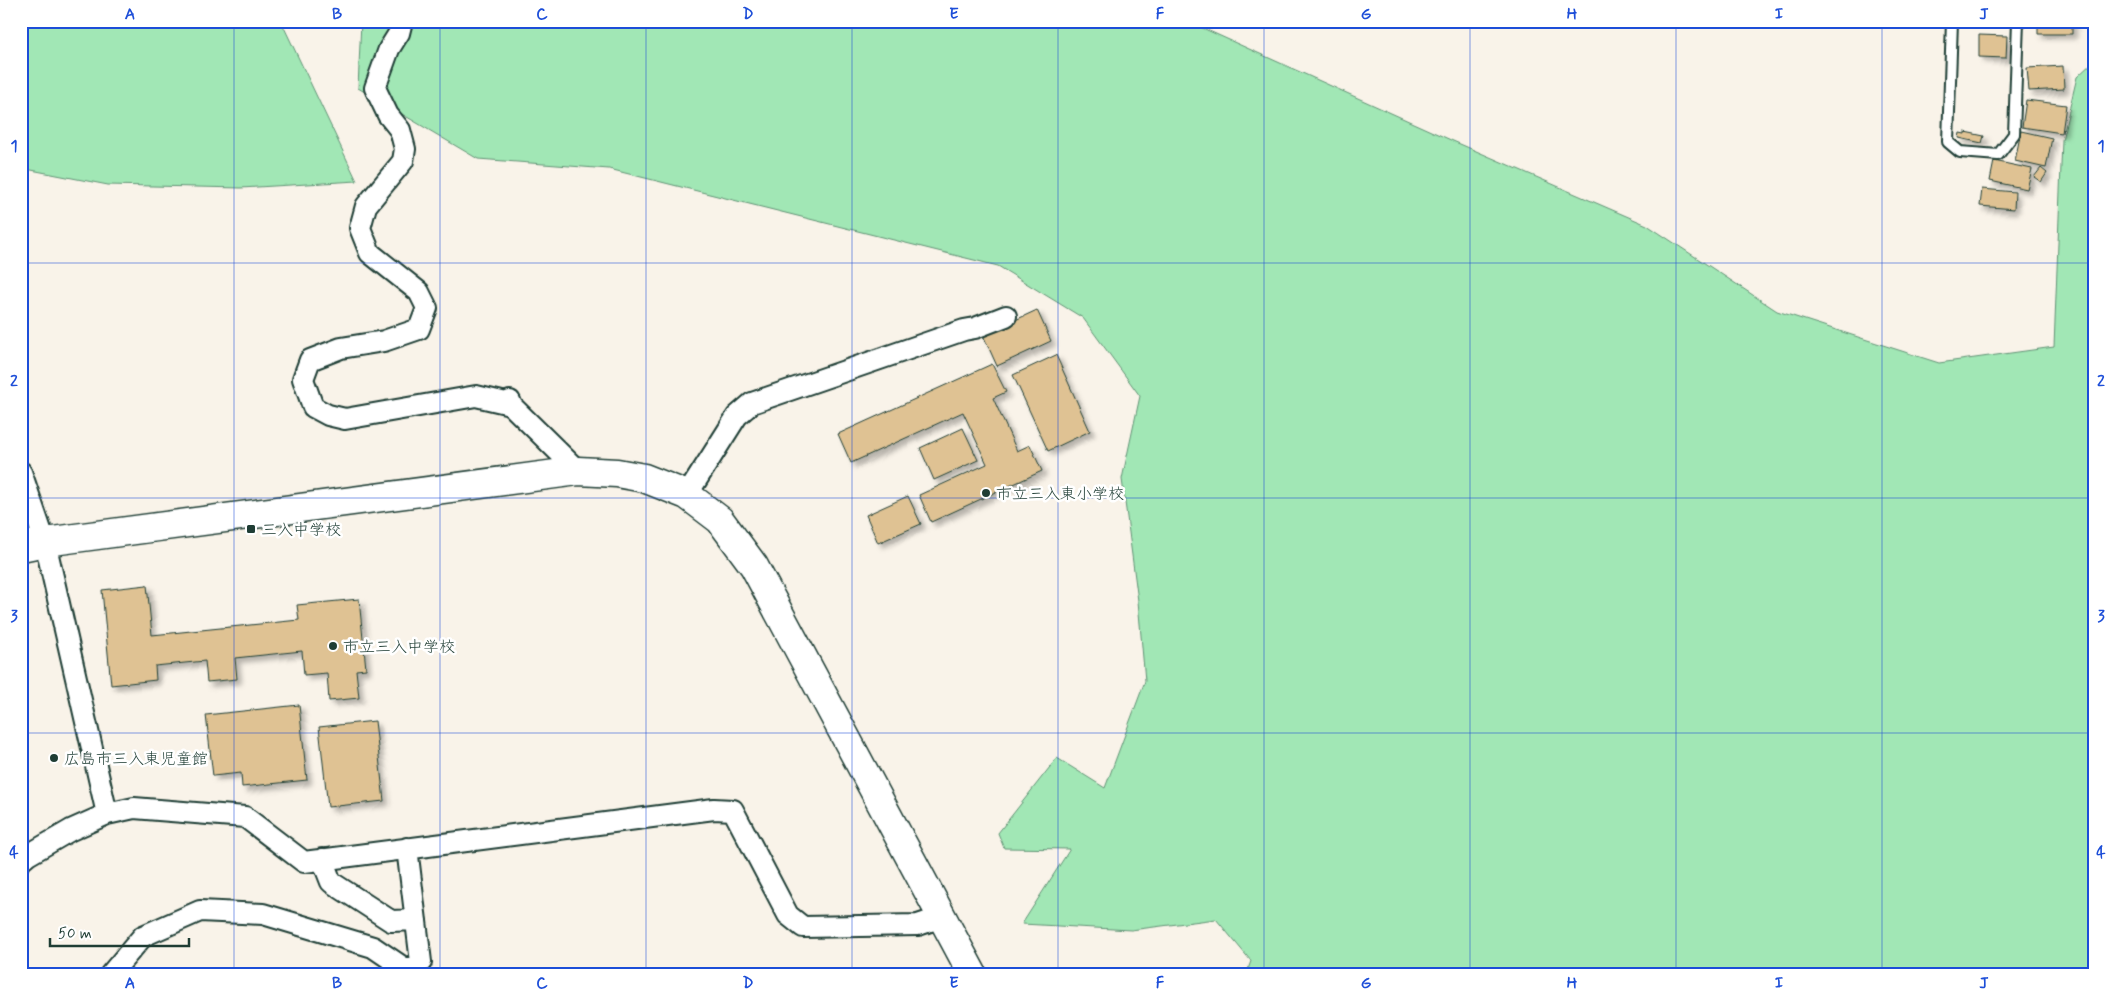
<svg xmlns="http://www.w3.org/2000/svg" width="2115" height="996" font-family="Mynerve,'Klee One',sans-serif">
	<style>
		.green { fill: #a1e7b5; stroke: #609274 }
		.building { fill: #dfc293; stroke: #1f3d34; filter: url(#shadow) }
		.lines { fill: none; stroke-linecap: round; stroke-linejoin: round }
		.lane-casing { stroke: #1f3d34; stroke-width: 14 }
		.street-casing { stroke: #1f3d34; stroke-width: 24 }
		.secondary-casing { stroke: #1f3d34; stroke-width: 31 }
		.lane { stroke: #fff; stroke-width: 10 }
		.street { stroke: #fff; stroke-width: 20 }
		.secondary { stroke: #fff; stroke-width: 28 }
		.grid { fill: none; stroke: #1d4ed8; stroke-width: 1; stroke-opacity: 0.55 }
		.poi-dot { fill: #1f3d34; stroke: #fff; stroke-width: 2 }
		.labels { text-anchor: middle; stroke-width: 5; stroke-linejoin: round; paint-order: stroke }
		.poi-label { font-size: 16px; fill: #1f3d34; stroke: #fff; text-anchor: start }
		.neatline { fill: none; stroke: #1d4ed8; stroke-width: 2 }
		.grid-label { font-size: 16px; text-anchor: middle; font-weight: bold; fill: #1d4ed8 }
	</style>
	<defs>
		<filter id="shadow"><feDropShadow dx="4.5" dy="4.5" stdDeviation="2.5" flood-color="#0004"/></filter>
	</defs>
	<rect width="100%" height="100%" fill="#f9f3e9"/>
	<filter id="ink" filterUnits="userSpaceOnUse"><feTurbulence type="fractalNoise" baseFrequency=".02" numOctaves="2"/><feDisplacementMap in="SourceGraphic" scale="10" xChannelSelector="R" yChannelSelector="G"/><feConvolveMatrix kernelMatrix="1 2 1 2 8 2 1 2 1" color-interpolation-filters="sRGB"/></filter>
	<g filter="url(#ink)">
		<path class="green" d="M21 21H281L357 181 241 188 108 185 21 168Z
			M361 21H1187L1453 141 1647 225 1777 311 1939 363 2054 347 2062 140 2077 77 2094 61V975H1246L1251 961 1216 919 1131 930 1022 924 1070 849 1004 848 998 833 1057 758 1105 788 1145 681 1138 601 1122 479 1140 396 1083 318 998 266 609 169 478 159 358 88Z"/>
		<path class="building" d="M2038 21H2072V34H2038Z
			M1979 35 2007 36 2006 58 1979 57Z
			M2063 66 2064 89 2029 91 2027 68Z
			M2026 100 2066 105 2062 133 2022 127Z
			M2021 131 2052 138 2046 168 2015 161Z
			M1965 132 1984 136 1982 143 1959 138 1960 133 1965 134Z
			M1994 161 2032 169 2027 189 1990 181Z
			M2041 168 2047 173 2041 182 2034 177Z
			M1982 189 2015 192 2014 209 1980 206Z
			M1037 310 1051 341 997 366 983 335Z
			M1056 355 1090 431 1048 451 1013 375Z
			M992 364 1006 392 993 398 1017 451 1030 445 1042 471 931 522 919 495 987 464 963 412 851 463 838 434Z
			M963 428 978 460 934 480 920 448Z
			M908 496 921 524 878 543 866 515Z
			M147 585 152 635 299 620 297 605 359 599 366 669 356 670 359 698 329 701 327 673 304 675 302 651 235 658 237 679 207 682 205 661 155 666 156 680 111 685 102 590Z
			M299 705 307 780 242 787 241 773 213 776 206 715Z
			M375 721 384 801 328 807 319 727Z"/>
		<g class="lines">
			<defs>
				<path id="lane" d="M1952 21 1948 142 1960 152 1998 155 2014 134 2018 21"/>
				<path id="street" d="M402 21 399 33 389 49 375 88 388 115 400 130 405 149 403 161 366 206 360 228 370 253 419 292 427 308 419 329 384 341 341 348 310 360 303 379 313 407 328 415 345 419 476 396 506 403 510 401 512 406 578 471
					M21 472 45 542 107 814
					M687 495 737 416 752 403 964 330 975 328 1006 316
					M322 859 331 882 391 921 416 920
					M21 861 28 855 71 830 107 814 134 808 245 817 304 862 714 809 733 810 788 915 803 927 918 925 942 917
					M110 975 143 936 200 911 263 914 373 947 404 968H415L421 962 407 848"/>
				<path id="secondary" d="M21 547 45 542 578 471 617 473 644 478 687 495 720 520 754 566 973 975"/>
			</defs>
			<use href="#lane" class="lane-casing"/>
			<use href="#street" class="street-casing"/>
			<use href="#secondary" class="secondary-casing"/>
			<use href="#lane" class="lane"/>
			<use href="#street" class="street"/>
			<use href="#secondary" class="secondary"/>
		</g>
	</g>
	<path class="grid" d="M234 21V975M440 21V975M646 21V975M852 21V975M1058 21V975M1264 21V975M1470 21V975M1676 21V975M1882 21V975M21 263H2094M21 498H2094M21 733H2094"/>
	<g class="poi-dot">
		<circle cx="986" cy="493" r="5"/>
		<rect x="246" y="524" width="10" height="10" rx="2.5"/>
		<circle cx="333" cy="646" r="5"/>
		<circle cx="54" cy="758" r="5"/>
	</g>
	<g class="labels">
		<g class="poi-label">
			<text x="996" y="499">市立三入東小学校</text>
			<text x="261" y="535">三入中学校</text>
			<text x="343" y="652">市立三入中学校</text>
			<text x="64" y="764">広島市三入東児童館</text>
		</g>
	</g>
	<rect width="2115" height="996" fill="none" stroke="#fff" stroke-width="55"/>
	<path d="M50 938v8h139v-8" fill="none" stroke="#1f3d34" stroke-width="2.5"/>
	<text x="58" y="938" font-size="15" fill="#1f3d34" stroke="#ffffff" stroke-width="4" paint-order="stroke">50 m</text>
	<rect x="28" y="28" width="2060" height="940" class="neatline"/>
	<g class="grid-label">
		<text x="130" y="19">A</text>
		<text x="337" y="19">B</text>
		<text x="542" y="19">C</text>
		<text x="748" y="19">D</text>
		<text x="954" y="19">E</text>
		<text x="1160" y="19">F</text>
		<text x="1366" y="19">G</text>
		<text x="1572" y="19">H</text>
		<text x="1779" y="19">I</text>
		<text x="1984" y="19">J</text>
		<text x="14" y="151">1</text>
		<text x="2101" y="151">1</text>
		<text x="14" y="386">2</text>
		<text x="2101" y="386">2</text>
		<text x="14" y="621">3</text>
		<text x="2101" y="621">3</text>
		<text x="14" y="857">4</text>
		<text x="2101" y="857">4</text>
		<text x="130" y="988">A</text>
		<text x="337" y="988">B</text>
		<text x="542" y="988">C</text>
		<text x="748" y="988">D</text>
		<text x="954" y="988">E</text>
		<text x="1160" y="988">F</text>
		<text x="1366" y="988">G</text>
		<text x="1572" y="988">H</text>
		<text x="1779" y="988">I</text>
		<text x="1984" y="988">J</text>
	</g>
</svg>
